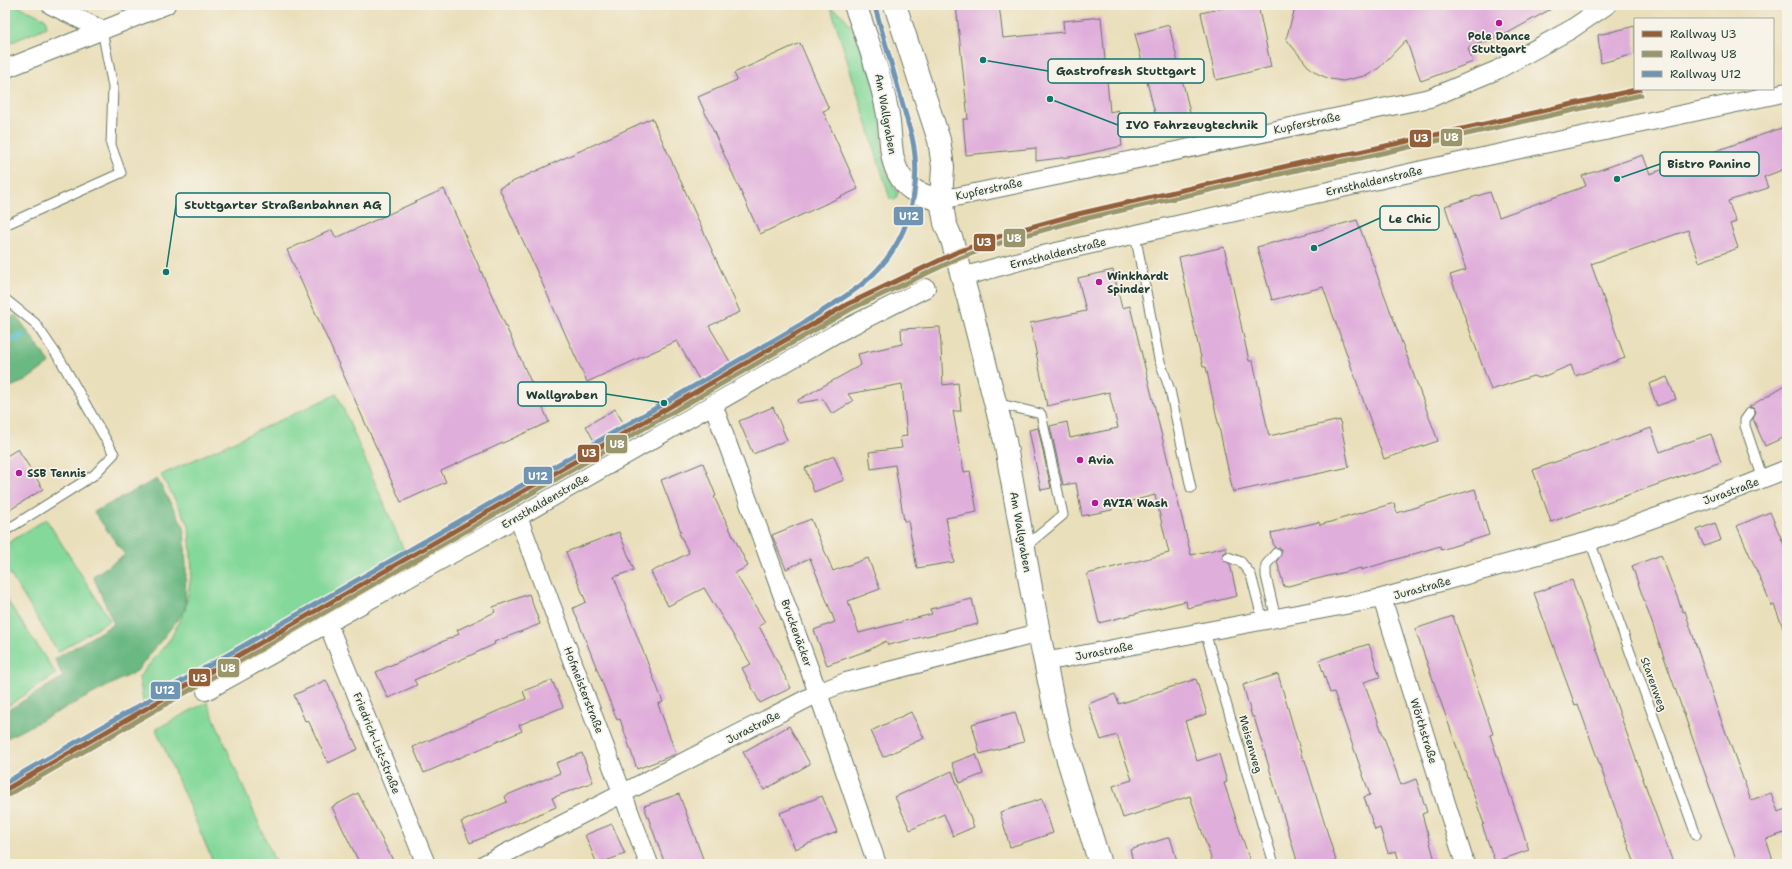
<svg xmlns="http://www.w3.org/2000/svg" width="1792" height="869" font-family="'Shantell Sans',sans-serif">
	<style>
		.green { fill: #84d89a; stroke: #528a67 }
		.forest { fill: #6bb882; stroke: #457a5b }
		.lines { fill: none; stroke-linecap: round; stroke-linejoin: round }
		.stream { stroke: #52becd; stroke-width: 6 }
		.building { fill: #e0aedb }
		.service-casing { stroke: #667663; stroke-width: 11 }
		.minor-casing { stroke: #667663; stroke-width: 20 }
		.tertiary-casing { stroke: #667663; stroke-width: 24 }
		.service { stroke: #fff; stroke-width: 9 }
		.minor { stroke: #fff; stroke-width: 18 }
		.tertiary { stroke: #fff; stroke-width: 22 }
		.rail-1-casing { stroke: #f7f3e8; stroke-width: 8 }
		.rail-2-casing { stroke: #f7f3e8; stroke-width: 8 }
		.rail-3-casing { stroke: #f7f3e8; stroke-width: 8 }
		.rail-1 { stroke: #935f39; stroke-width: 5 }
		.rail-2 { stroke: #9a966b; stroke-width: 5 }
		.rail-3 { stroke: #7095b3; stroke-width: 5 }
		.poi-dot { fill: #b5179e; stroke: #f7f3e8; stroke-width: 1.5 }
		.labels { text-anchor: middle; stroke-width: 3.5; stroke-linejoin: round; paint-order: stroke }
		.poi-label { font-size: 11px; font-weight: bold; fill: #1f3d34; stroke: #f7f3e8; text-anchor: start }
		.street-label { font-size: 11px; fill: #1f3d34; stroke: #f7f3e8 }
		.leader { fill: none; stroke: #0f766e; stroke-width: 1.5 }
		.callout-dot { fill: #0f766e; stroke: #f7f3e8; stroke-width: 1.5 }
		.callout { fill: #f7f3e8; stroke: #0f766e; stroke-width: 1.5 }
		.callout-label { font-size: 12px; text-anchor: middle; font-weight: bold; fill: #1f3d34 }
		.line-badge { stroke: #f7f3e8; stroke-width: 1.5 }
		.badge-label { font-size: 11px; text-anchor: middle; font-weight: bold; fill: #fff }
	</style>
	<rect width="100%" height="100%" fill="#f7f3e8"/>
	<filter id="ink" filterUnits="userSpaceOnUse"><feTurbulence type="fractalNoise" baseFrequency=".025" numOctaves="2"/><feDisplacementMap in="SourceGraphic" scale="8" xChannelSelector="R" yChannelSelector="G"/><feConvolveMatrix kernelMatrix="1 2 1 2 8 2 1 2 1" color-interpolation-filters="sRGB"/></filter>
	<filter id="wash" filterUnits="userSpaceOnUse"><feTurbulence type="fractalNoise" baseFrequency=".012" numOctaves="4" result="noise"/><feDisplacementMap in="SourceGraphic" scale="16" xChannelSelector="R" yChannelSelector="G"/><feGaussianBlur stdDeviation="0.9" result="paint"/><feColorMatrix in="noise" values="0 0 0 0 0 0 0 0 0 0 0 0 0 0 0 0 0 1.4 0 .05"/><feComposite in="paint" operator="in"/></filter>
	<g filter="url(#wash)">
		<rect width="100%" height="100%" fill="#eadfbb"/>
		<path class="green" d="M5 5H16L46 19 47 27 5 45Z
			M831 8C835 11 841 13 844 17 855 28 878 89 880 105 883 135 877 168 898 193L895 200 890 199Z
			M337 394 406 555 144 706 139 677 171 638 185 610 192 571 189 525 161 475Z
			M46 519 110 620 58 652 5 566V545Z
			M5 597 56 674 5 708Z
			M207 702 276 864H214L156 729Z"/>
		<path class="forest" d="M16 315 50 363 25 381 5 389V320Z
			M157 479 184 527 186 569 185 610 137 671 5 739V712L63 677 55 659 114 624 93 576 125 555 94 512Z"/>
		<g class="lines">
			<path class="stream" d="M5 341 22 336"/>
		</g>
		<g id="blocks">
			<path class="building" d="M956 5H999L1003 38 1064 32 1063 21 1101 17 1110 112 1118 110 1122 146 1077 156 1036 161V148L966 155 963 119H968Z
				M1236 5H1258L1271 67 1216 80 1201 13Z
				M1296 5H1558L1506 34 1468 48 1473 62 1421 81 1406 40 1379 68 1368 75 1343 81 1330 79 1318 74 1308 66 1286 39Z
				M1169 25 1193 125 1160 133 1135 34Z
				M1635 26V54L1601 63 1598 35Z
				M800 43 829 109 823 111 858 189 760 234 698 97 737 80 734 73Z
				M652 118 740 312 709 326 739 377 708 395 677 341 587 382 499 188Z
				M1787 126V168L1764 177 1768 188 1728 201 1736 222 1730 224 1738 248 1699 262 1688 230 1591 264 1625 358 1575 376 1571 365 1540 378 1533 376 1491 390 1450 275 1466 270 1445 206 1490 192 1499 217 1586 186 1582 176 1643 155 1650 174Z
				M444 189 549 422 441 471 446 482 401 502 287 250 332 230 336 238Z
				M1357 220 1438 441 1384 459 1323 287 1272 300 1257 247Z
				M1224 247 1249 361H1253L1269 436 1340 420 1349 467 1233 492 1206 367H1203L1179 257Z
				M1113 270 1122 308 1130 306 1191 555 1226 547 1227 551 1223 554 1222 558 1230 564 1237 596 1187 608 1186 601 1099 623 1087 574 1169 553 1155 495 1112 506V510L1082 516 1076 483 1063 485 1050 426 1067 422 1070 438 1118 428 1109 392 1047 406 1030 323 1086 311 1078 278Z
				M940 327 943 385 958 383 961 411H953L964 472 970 471 977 512 946 518 954 562 917 568 908 521H904L895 465 871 469 869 452 902 448 900 437 907 436 902 384 848 394 853 401 832 414 823 399 799 403 798 400 861 365 858 354 902 344 901 329Z
				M1667 377 1676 399 1657 406 1649 384Z
				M1787 384V436L1765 446 1753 419 1756 411 1753 408 1749 407Z
				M773 407 787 440 753 454 739 421Z
				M615 409 633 439 602 456 586 426Z
				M1038 428 1051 488 1041 490 1029 430Z
				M1651 428 1660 452 1711 434 1721 462 1551 522 1533 470Z
				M18 449 43 489 5 513V457Z
				M834 456 844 480 814 492 805 468Z
				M703 463 716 496 714 497 748 566 735 573 765 622 759 626 791 688 760 703 742 668 751 664 704 588 668 606 651 572 689 553 679 533 681 532 661 480Z
				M1475 489 1489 535 1441 550 1440 546 1361 570V568L1284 587 1277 561 1282 551 1280 548 1274 547 1271 533 1319 522 1320 525 1394 503 1397 513Z
				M1770 512 1787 552 1786 635 1774 605 1772 606 1737 526Z
				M811 519 833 571 868 558 880 589 848 601 859 633 932 614 930 609 972 599 978 624 888 645 886 641 869 650 827 665 814 630 835 622 810 558 786 569 772 535Z
				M1715 523 1721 540 1704 546 1697 530Z
				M619 532 634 570 614 577 663 702 658 704 676 754 637 769 620 719 617 720 573 608 586 602 566 552Z
				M1661 555 1683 612 1685 611 1716 706 1751 800 1771 793 1778 812 1787 809V832L1766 839 1774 864H1738L1721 819 1632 566Z
				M1572 580 1672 860 1662 864H1635L1578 704 1575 705 1534 593Z
				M529 594 540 624 494 642 495 644 469 656 414 680 417 685 388 698 376 672 459 634 457 630 495 612 493 607Z
				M1453 616 1493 734 1490 735 1529 850 1495 862 1482 825 1484 824 1415 629Z
				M1369 644 1380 677 1364 682 1401 785 1416 779 1427 812 1422 814 1436 864H1400L1396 851 1388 853 1380 828 1375 830 1364 797 1370 795 1334 692 1330 693 1319 660Z
				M1278 674 1303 760H1305L1337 864H1298L1254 717H1252L1243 685Z
				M1196 679 1207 714 1185 721 1197 761 1219 754 1227 782 1224 783 1251 864H1213L1190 796 1123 818 1113 786 1132 780 1117 735 1101 740 1088 704 1115 694 1119 704Z
				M326 680 358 749 328 763 308 720 305 721 294 695Z
				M552 680 563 707 519 725 522 731 424 773 413 747 526 699 523 691Z
				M911 712 924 738 883 757 871 731Z
				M1015 712 1024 742 980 754 972 724Z
				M789 726 810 764 764 790 743 752Z
				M582 753 593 782 552 798 556 807 470 843 461 822 507 802 505 796 560 773 556 763Z
				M976 754 983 774 960 783 952 763Z
				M952 771 974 827 953 836 944 814 910 830 895 797Z
				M358 793 377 830 395 864H360L332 807Z
				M679 794 705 864H665L644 806Z
				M822 796 837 832 795 849 780 813Z
				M1042 799 1053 833 1010 847 1000 812Z
				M612 824 625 854 597 864 585 835Z
				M1170 837 1178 864H1134L1130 850Z"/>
		</g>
	</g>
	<g filter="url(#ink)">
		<use href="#blocks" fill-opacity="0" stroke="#667663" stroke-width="1"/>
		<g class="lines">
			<defs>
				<path id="service" d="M5 225 121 173 111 145 113 87 102 30
					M1135 234 1159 359 1170 390 1191 488
					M5 299 35 323 61 361 114 454 94 475 5 531
					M996 403 1041 414 1063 515 1025 547
					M1750 413 1745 420V426L1763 479
					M1590 541 1696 835
					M1276 553 1266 565V576L1276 619
					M1228 557 1241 562 1251 575 1263 621
					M1205 632 1274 864"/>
				<path id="minor" d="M51 5 102 30
					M5 69 166 5
					M941 200 1430 98 1497 70 1570 30 1607 5
					M962 277 1034 257 1427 169 1787 92
					M713 404 818 693 877 864
					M518 517 649 864
					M1382 598 1465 864
					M327 622 426 864
					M1044 662 1382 598 1590 541 1744 486 1787 469
					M206 691 518 517 835 334 926 288
					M485 864 818 693 846 682 1039 633"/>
				<path id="tertiary" d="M855 5C868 40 880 74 887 110 892 131 888 158 900 176 909 192 924 196 941 200
					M895 5 939 140 943 167 941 200 945 223 952 240 972 312 1005 441 1039 633 1060 734 1100 864"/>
			</defs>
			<use href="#service" class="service-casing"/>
			<use href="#minor" class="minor-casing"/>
			<use href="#tertiary" class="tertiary-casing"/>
			<use href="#service" class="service"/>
			<use href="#minor" class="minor"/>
			<use href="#tertiary" class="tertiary"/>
			<defs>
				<path id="rail-1" d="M5 790 848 304 955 253 1009 233 1078 214 1305 162 1359 152 1640 89"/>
				<path id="rail-2" d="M8 795 851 309 957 259 1011 239 1079 220 1306 168 1360 158 1641 95"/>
				<path id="rail-3" d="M5 783 800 325C820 312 842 300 861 285 906 250 924 192 912 137L875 7"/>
			</defs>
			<use href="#rail-1" class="rail-1-casing"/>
			<use href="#rail-2" class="rail-2-casing"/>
			<use href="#rail-3" class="rail-3-casing"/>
			<use href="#rail-1" class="rail-1"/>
			<use href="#rail-2" class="rail-2"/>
			<use href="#rail-3" class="rail-3"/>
		</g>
	</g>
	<g class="poi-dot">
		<circle cx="1499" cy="23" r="4"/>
		<circle cx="1099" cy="282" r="4"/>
		<circle cx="1080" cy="460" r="4"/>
		<circle cx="19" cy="473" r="4"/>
		<circle cx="1095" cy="503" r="4"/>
	</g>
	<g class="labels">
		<g class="poi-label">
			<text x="1499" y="40" text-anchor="middle">Pole Dance<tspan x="1499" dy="13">Stuttgart</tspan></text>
			<text x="1107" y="280">Winkhardt<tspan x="1107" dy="13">Spinder</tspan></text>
			<text x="1088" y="464">Avia</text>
			<text x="27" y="477">SSB Tennis</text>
			<text x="1103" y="507">AVIA Wash</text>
		</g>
		<g class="street-label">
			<text transform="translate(886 114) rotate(80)" y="4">Am Wallgraben</text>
			<text transform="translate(1307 123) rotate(-12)" y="4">Kupferstraße</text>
			<text transform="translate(1374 181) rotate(-13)" y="4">Ernsthaldenstraße</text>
			<text transform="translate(989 189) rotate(-12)" y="4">Kupferstraße</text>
			<text transform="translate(1058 253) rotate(-14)" y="4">Ernsthaldenstraße</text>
			<text transform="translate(1731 491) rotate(-20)" y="4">Jurastraße</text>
			<text transform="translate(545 501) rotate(-30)" y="4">Ernsthaldenstraße</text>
			<text transform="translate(1021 532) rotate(80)" y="4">Am Wallgraben</text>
			<text transform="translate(1422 588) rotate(-15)" y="4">Jurastraße</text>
			<text transform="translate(797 633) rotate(70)" y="4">Bruckenäcker</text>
			<text transform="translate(1104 651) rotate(-11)" y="4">Jurastraße</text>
			<text transform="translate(1654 684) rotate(70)" y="4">Starenweg</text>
			<text transform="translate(584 690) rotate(69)" y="4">Hofmeisterstraße</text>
			<text transform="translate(753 727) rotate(-27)" y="4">Jurastraße</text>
			<text transform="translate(1424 731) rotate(73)" y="4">Wörthstraße</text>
			<text transform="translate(377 743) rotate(68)" y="4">Friedrich-List-Straße</text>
			<text transform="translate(1251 744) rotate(74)" y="4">Meisenweg</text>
		</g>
	</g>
	<path class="leader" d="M983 60L1048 71M1050 99L1118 125M1617 179L1660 164M166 272L176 205M1314 248L1380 218M664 403L606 394"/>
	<g class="callout-dot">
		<circle cx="983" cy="60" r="4"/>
		<circle cx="1050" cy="99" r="4"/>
		<circle cx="1617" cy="179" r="4"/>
		<circle cx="166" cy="272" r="4"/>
		<circle cx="1314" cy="248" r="4"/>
		<circle cx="664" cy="403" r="4"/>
	</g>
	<g class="callout">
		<rect x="1048" y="59" width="156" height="24" rx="4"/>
		<rect x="1118" y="113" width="148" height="24" rx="4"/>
		<rect x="1660" y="152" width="99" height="24" rx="4"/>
		<rect x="176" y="193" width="214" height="24" rx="4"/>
		<rect x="1380" y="206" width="59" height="24" rx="4"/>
		<rect x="518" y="382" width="88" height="24" rx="4"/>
	</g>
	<g class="callout-label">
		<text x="1126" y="75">Gastrofresh Stuttgart</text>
		<text x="1192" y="129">IVO Fahrzeugtechnik</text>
		<text x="1709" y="168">Bistro Panino</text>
		<text x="283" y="209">Stuttgarter Straßenbahnen AG</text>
		<text x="1410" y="223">Le Chic</text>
		<text x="562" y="399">Wallgraben</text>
	</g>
	<g class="line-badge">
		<rect x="1440" y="128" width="23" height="19" rx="4" fill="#9a966b"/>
		<rect x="1409" y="129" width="23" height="19" rx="4" fill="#935f39"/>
		<rect x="893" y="206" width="31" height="20" rx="4" fill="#7095b3"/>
		<rect x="1003" y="228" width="23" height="20" rx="4" fill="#9a966b"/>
		<rect x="973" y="233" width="23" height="19" rx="4" fill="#935f39"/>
		<rect x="605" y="434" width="23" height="20" rx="4" fill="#9a966b"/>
		<rect x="577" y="444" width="23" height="19" rx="4" fill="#935f39"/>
		<rect x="523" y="466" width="30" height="19" rx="4" fill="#7095b3"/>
		<rect x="217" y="658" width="23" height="20" rx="4" fill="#9a966b"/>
		<rect x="188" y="668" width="23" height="19" rx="4" fill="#935f39"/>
		<rect x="150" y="681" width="31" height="19" rx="4" fill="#7095b3"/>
	</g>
	<g class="badge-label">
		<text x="1451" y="141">U8</text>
		<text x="1421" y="142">U3</text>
		<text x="909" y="220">U12</text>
		<text x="1014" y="242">U8</text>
		<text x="984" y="246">U3</text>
		<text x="617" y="448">U8</text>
		<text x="589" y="457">U3</text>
		<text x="538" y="480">U12</text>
		<text x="228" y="672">U8</text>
		<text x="200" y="682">U3</text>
		<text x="165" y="694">U12</text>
	</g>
	<rect width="1792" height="869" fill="none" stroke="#f7f3e8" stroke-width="20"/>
	<rect x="1634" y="18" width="140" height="72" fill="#f7f3e8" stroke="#a1aaa0"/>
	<rect x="1642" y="31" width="20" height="6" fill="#935f39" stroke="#a1aaa0"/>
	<text x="1670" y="38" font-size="12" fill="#1f3d34">Railway U3</text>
	<rect x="1642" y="51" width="20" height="6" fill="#9a966b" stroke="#a1aaa0"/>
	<text x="1670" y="58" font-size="12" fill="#1f3d34">Railway U8</text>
	<rect x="1642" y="71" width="20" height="6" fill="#7095b3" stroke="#a1aaa0"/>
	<text x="1670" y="78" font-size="12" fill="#1f3d34">Railway U12</text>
</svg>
